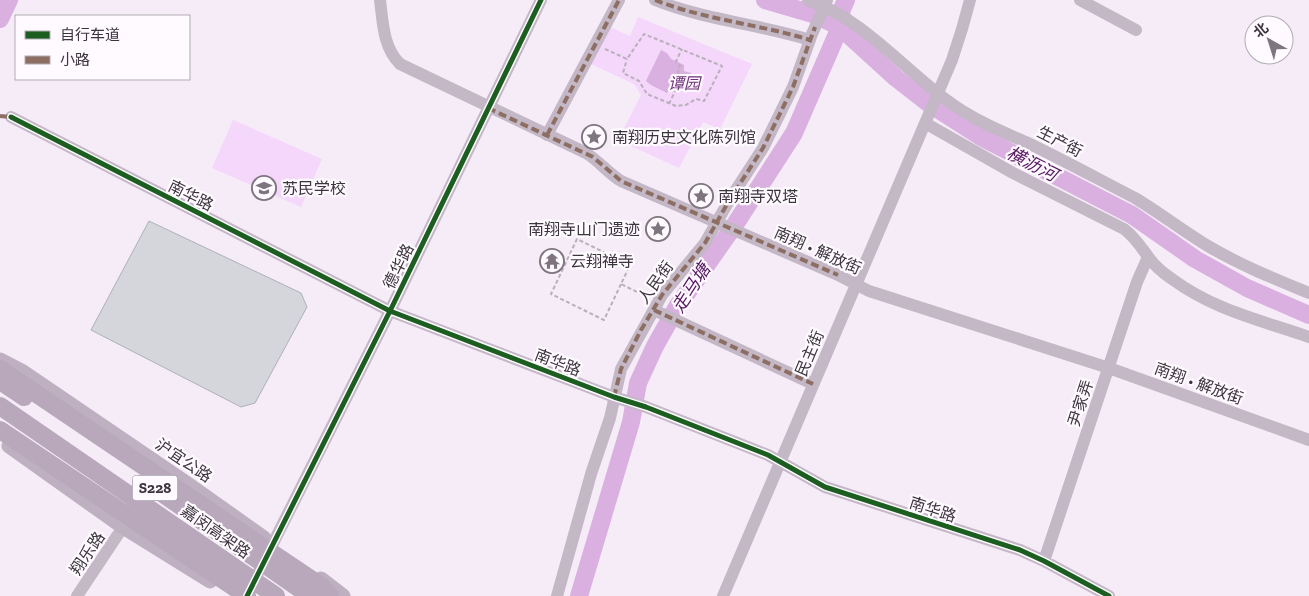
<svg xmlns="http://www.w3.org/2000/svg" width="1309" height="596" font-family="'Zilla Slab','Noto Sans SC',serif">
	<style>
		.green { fill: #f4d7fa }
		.water { fill: #d9b0e0 }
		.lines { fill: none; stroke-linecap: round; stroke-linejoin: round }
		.river { stroke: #d9b0e0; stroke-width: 18 }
		.building { fill: #d4d6db; stroke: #aeb1b5 }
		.path { stroke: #bab0bc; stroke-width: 2; stroke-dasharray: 4 2.5; stroke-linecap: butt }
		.minor { stroke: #c4b7c6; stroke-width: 12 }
		.major { stroke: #beafc1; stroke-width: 15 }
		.highway { stroke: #b9a8bc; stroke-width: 18 }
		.highway-bridge { stroke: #b9a8bc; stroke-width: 18 }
		.quiet { stroke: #8d6e63; stroke-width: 4; stroke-dasharray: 8 4; stroke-linecap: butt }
		.cycleway-casing { stroke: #fefaff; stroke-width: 8 }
		.cycleway { stroke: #1b5e20; stroke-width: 5 }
		.labels { text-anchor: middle; stroke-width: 4.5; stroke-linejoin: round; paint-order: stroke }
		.shield { fill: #fefaff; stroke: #777078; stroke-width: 1 }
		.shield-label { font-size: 15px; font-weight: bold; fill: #3d353e }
		.park-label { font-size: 16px; font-style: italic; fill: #70317b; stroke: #fefaff }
		.poi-label { font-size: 16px; fill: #3d353e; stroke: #fefaff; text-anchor: start }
		.street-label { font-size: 16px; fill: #3d353e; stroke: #fefaff }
		.water-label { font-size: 18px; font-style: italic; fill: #571762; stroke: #fefaff }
	</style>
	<rect width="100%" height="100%" fill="#f6ecf8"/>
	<path class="green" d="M638 17 752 64 720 129 703 122 679 168 618 140 641 95 634 84 591 64 610 27 630 36Z
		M233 120 322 159 301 207 212 168Z"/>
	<path class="water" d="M661 50 667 53 671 59 684 65V71L691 73 695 79 690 90 682 86 671 87 667 93 651 85 646 81Z"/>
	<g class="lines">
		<path class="river" d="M765 0 813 14 840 27 896 78 928 103 981 137 1132 215 1195 259 1247 288 1309 315
			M0 19 9 0
			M579 596 631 422 638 383 655 346 677 307 736 223 794 133 840 27 842 9 846 0"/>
	</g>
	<path class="building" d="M149 221 301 293 307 307 255 403 241 407 91 330Z"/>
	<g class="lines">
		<path class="path" d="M605 49 627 59 644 34 722 66 704 101 696 99 686 105 676 106 647 94 639 81 623 73 627 59
			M669 104 676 89V84L679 77 678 72 680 65 676 61 682 49
			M621 284 604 320 551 294 577 239 630 265 621 284 647 297"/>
		<path class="minor" d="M380 0C383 23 383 47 400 64L586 153C599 161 608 173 621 181L838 275 869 291 1109 368 1309 440
			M655 0C705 20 759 24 810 40
			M808 0C872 22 913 83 971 116 990 127 1010 135 1030 144 1065 161 1100 180 1135 198 1160 213 1183 231 1208 246 1240 265 1275 279 1309 293
			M1080 0 1136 30
			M11 117 390 311 614 397 646 407 768 455 825 487 1020 550 1044 561 1109 596
			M925 123 1013 173 1124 229C1135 237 1141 247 1149 258 1155 266 1163 273 1172 279 1214 310 1260 320 1309 337
			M547 135 619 0
			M654 310 813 384
			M1044 561 1137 282 1148 257
			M251 587 390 311 541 0
			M77 596 123 527
			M557 596 591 474 610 418 621 369 662 295 705 243 730 199 763 148 793 87 812 34 827 0
			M723 596 952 60 962 29 970 0"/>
		<path class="major" d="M0 360 23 372 189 485 264 538
			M9 446 123 527 210 581
			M321 579 343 596"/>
		<path class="highway" d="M0 369 16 380"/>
		<path class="highway-bridge" d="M16 380 321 586 330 596
			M0 381 24 397
			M0 406 276 596
			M0 430 247 596
			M156 489 310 596"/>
		<path class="quiet" d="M655 0C705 20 759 24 810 40
			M488 108 593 157 621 181 838 275
			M0 116 11 117
			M547 135 619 0
			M654 310 813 384
			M614 397 621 369 641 330 662 295 705 243 730 199 763 148 793 87 815 27"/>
		<defs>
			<path id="cycleway" d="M11 117 390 311 614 397 646 407 768 455 825 487 1020 550 1044 561 1109 596
				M247 596 390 311 541 0"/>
		</defs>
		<use href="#cycleway" class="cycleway-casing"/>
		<use href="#cycleway" class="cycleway"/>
	</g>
	<defs>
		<symbol id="sight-ring" viewBox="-11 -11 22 22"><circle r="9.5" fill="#fefaff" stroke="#7e757f" stroke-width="1.5"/><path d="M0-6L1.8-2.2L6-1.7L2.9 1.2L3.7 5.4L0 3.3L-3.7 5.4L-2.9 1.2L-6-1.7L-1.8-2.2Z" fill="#7e757f"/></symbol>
		<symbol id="school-ring" viewBox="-11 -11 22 22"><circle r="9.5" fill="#fefaff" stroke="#7e757f" stroke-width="1.5"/><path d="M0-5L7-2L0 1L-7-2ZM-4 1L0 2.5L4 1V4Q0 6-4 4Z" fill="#7e757f"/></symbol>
		<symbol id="temple-ring" viewBox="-11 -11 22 22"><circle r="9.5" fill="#fefaff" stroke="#7e757f" stroke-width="1.5"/><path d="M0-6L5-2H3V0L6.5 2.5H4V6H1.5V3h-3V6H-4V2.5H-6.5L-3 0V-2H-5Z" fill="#7e757f"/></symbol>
	</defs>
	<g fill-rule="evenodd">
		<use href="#sight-ring" x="580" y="123" width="28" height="28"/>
		<use href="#school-ring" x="250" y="174" width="28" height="28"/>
		<use href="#sight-ring" x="687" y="182" width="28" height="28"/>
		<use href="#sight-ring" x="644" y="215" width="28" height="28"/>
		<use href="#temple-ring" x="538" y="247" width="28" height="28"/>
	</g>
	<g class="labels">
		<rect class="shield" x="132.5" y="475.5" width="45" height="25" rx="4"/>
		<g class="shield-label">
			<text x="155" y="493">S228</text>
		</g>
		<g class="park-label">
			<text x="684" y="89">谭园</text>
		</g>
		<g class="poi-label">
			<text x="612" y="143">南翔历史文化陈列馆</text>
			<text x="282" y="194">苏民学校</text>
			<text x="718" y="202">南翔寺双塔</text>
			<text x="640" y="235" text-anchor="end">南翔寺山门遗迹</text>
			<text x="570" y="267">云翔禅寺</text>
		</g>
		<g class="street-label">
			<text transform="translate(1060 141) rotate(27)" y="6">生产街</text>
			<text transform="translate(191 195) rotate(27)" y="6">南华路</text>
			<text transform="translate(818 250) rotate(24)" y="6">南翔 • 解放街</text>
			<text transform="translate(398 266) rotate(-64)" y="6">德华路</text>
			<text transform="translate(655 282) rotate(-54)" y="6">人民街</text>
			<text transform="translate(809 353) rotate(-67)" y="6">民主街</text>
			<text transform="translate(558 362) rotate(21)" y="6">南华路</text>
			<text transform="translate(1199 383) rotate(20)" y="6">南翔 • 解放街</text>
			<text transform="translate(1080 403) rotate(-72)" y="6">尹家弄</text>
			<text transform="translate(184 460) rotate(34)" y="6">沪宜公路</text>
			<text transform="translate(933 509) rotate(18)" y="6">南华路</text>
			<text transform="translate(216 531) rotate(35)" y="6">嘉闵高架路</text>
			<text transform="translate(87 553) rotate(-56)" y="6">翔乐路</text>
		</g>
		<g class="water-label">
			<text transform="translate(1032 164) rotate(27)" y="6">横沥河</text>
			<text transform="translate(691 288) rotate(-57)" y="6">走马塘</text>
		</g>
	</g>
	<rect x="15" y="15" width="175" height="65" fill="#fefaff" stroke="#b1abb2"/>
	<rect x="25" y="31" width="25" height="8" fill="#1b5e20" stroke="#b1abb2"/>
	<text x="60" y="40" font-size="15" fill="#3d353e">自行车道</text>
	<rect x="25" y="56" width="25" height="8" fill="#8d6e63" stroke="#b1abb2"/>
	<text x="60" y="65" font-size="15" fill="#3d353e">小路</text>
	<g transform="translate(1269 40) rotate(321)"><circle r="24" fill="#fefaff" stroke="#b1abb2"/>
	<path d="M0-4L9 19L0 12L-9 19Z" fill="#7e757f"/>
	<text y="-8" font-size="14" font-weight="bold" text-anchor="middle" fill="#3d353e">北</text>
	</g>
</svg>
